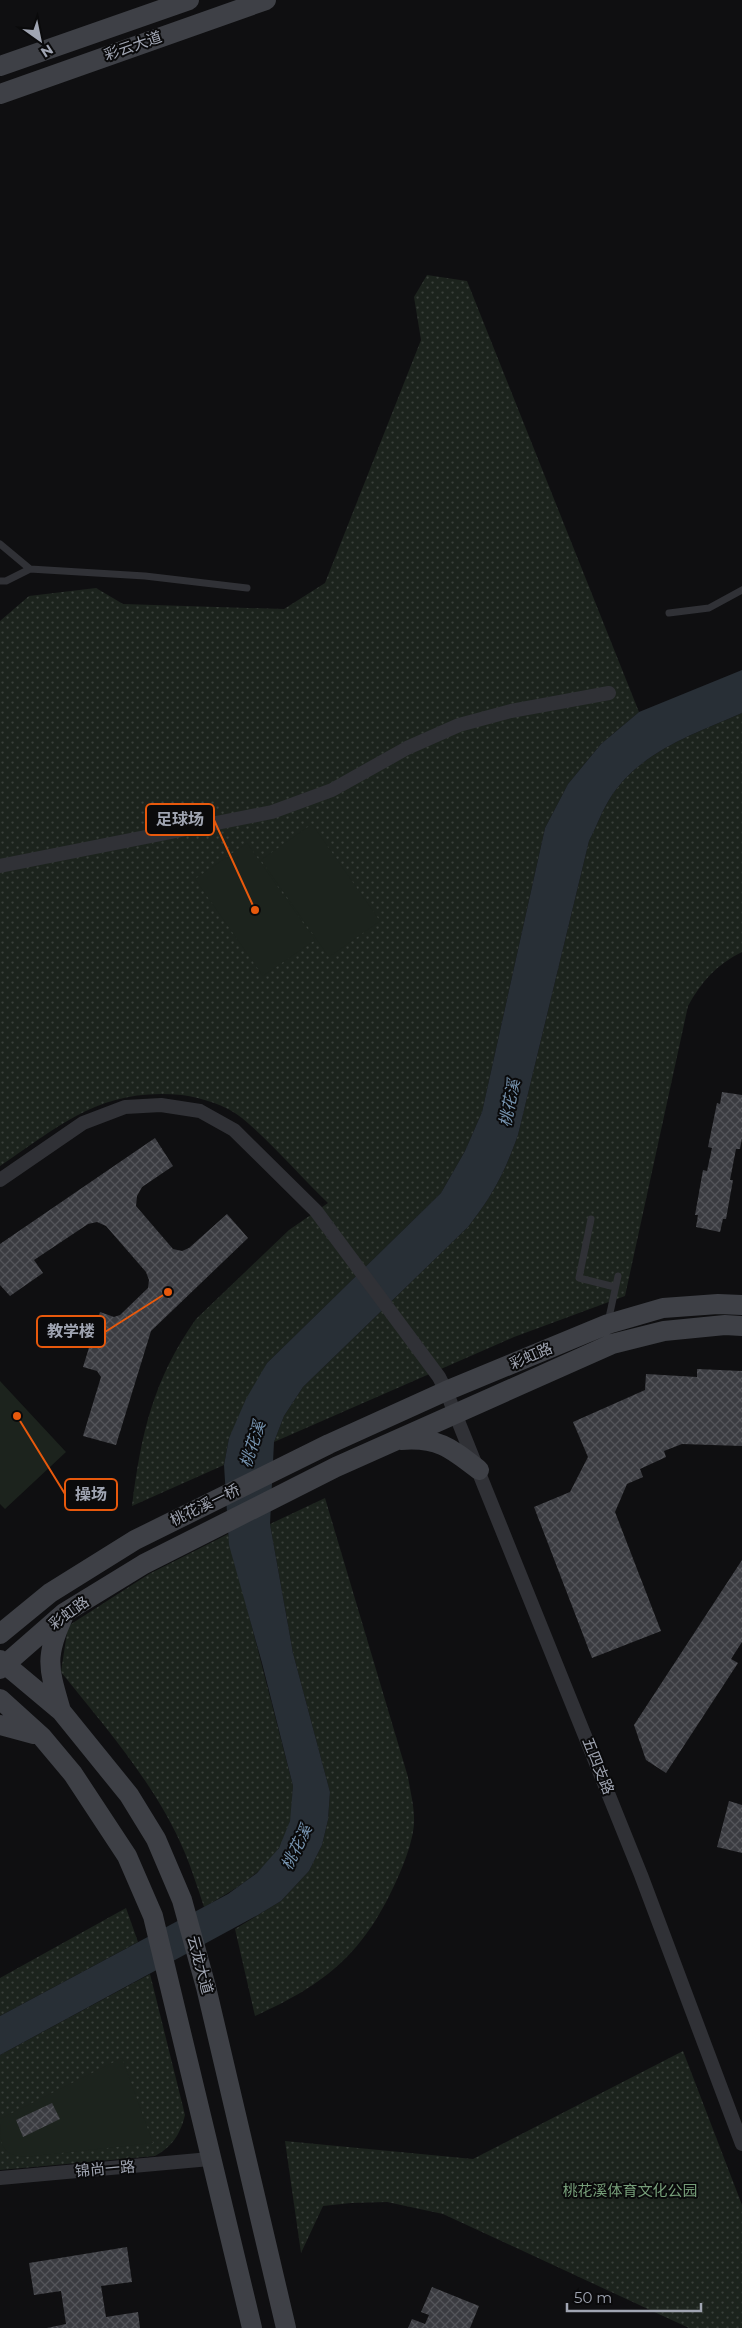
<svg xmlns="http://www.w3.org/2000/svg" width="742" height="2328" font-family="Montserrat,'Noto Sans SC',sans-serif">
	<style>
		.park { fill: url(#park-dots) }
		.pitch { fill: #1c231d }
		.water { fill: #282f36 }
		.building { fill: url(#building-cross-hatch) }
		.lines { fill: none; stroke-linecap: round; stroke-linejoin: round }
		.service { stroke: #303136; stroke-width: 7 }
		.minor { stroke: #303136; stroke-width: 14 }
		.secondary { stroke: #3e4046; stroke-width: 20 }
		.labels { text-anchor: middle; stroke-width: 4; stroke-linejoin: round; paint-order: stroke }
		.street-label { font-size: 15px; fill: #a0a5b2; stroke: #0a0a0b }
		.park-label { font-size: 15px; fill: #769e79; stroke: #0a0a0b }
		.water-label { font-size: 16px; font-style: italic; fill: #7592ae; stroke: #0a0a0b }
		.leader { fill: none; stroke: #e8590c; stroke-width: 2 }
		.callout-dot { fill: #e8590c; stroke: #0a0a0b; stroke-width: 2 }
		.callout { fill: #0a0a0b; stroke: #e8590c; stroke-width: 2 }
		.callout-label { font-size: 16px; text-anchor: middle; font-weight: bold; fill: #a0a5b2 }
	</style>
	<defs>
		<pattern id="park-dots" width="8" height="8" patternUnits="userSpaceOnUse" patternTransform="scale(1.25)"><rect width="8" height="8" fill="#1c231d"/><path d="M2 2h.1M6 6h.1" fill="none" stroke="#3a403b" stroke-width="1.8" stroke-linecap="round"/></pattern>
		<pattern id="building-cross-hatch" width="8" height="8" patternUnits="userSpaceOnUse" patternTransform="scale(1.25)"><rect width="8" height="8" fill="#3b3c41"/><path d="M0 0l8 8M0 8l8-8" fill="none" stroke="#54555a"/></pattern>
	</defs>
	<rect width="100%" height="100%" fill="#0f0f11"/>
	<path class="park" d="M427 275 467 281 639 712 601 744 568 784 545 828 482 1112 465 1151 441 1193 267 1363 229 1438 224 1465 132 1506C141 1434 153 1380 196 1319L289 1230 328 1203C300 1176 271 1142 242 1118 226 1105 202 1098 182 1095 102 1087 62 1124 0 1166V621L29 596 96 588 123 604 284 609 325 583 421 340 414 297Z
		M742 713V952C717 964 701 982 688 1006L625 1296 514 1337 274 1442 284 1416 303 1387 468 1227C493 1195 504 1174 518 1135L589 841C596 828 601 813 609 800 638 752 694 734 742 713Z
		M325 1498 408 1777C410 1790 414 1805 414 1818 415 1835 405 1862 398 1877 365 1952 328 1983 255 2016L235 1929 281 1901 309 1871 322 1845 328 1820 330 1792 293 1653 270 1524Z
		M228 1534 293 1786C292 1797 293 1810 290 1821 281 1864 239 1887 204 1907 198 1889 192 1870 185 1853 157 1786 106 1728 61 1672L68 1626 149 1574Z
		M126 1908 138 1942 0 2016V1978Z
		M150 1974 185 2115C180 2135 172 2147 155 2156L0 2170V2055Z
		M683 2051 742 2205V2328H689L443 2214 387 2202 351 2203 323 2206 301 2253 285 2141 473 2159Z"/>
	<path class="pitch" d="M312 824 380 921 329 957 261 860Z
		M247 843 315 940 263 976 195 879Z
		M0 1381 66 1452 5 1509 0 1504Z
		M122 2058 153 2143 24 2157C0 2154 0 2143 0 2119Z"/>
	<path class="water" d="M742 670V713C694 734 638 752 609 800 601 813 596 828 589 841L518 1135C504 1174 493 1195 468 1227L303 1387 284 1416 274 1442 270 1524 293 1653 330 1792 328 1820 322 1845 309 1871 281 1901 258 1915 0 2055V2016L228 1894 257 1873 279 1848 290 1821 293 1786 262 1663 229 1545 224 1465 229 1438 246 1399 267 1363 441 1193 465 1151 482 1112 545 828 568 784 601 744 639 712Z"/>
	<path class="building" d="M722 1092 742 1095V1138L740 1149H736L730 1180H733L726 1219H723L720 1232 696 1227 698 1215H695L703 1170 707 1171 712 1148 708 1147 717 1103 720 1104Z
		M155 1138 173 1166 142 1187 137 1196 136 1206 173 1249 182 1251 189 1248 227 1214 248 1238 151 1331 116 1445 83 1436 101 1377 97 1371 83 1367 100 1312 114 1317 120 1315 148 1288 149 1280 146 1272 106 1226 97 1222 88 1224 34 1260 43 1273 10 1296 0 1285V1244Z
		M697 1369 742 1371V1446L682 1444 664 1451 666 1457 640 1469 643 1477 627 1484 615 1512 661 1631 592 1658 534 1507 570 1492 588 1457 573 1422 645 1390 646 1374 697 1377Z
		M742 1560V1642L731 1659 738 1663 666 1773 646 1760 634 1725Z
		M729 1801 742 1805V1853L717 1847Z
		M52 2103 60 2119 23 2137 16 2120Z
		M127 2247 132 2282 101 2286 106 2317 138 2312 140 2328H47L66 2324 61 2291 34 2295 29 2263Z
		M432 2287 479 2306 470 2328H408L412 2319 425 2324 429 2315 421 2312Z"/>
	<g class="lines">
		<path class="service" d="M0 544 30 569 145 576 247 588
			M0 581H6L30 569
			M669 613 709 608 742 590
			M591 1219 579 1278 615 1287
			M608 1322 618 1276"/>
		<path class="minor" d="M0 866 272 812 332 790 407 748 459 725 511 711 609 693
			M0 1180 83 1123 125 1107 161 1105 200 1111 234 1130 316 1211 439 1377 446 1391 641 1875 742 2144
			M0 2178 210 2159"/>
		<path class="secondary" d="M0 66 189 0
			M0 94 266 0
			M401 1440C438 1437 451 1448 479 1470
			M0 1634 50 1593 135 1540 329 1444 446 1391 608 1324 663 1308 718 1304 742 1305
			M0 1660 61 1711 129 1795 156 1839 182 1900 206 1987 286 2328
			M0 1669 64 1613 144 1564 336 1467 612 1344 664 1331 725 1325 742 1326
			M0 1699 42 1737 73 1774 127 1856 153 1916 252 2328
			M61 1711C49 1669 44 1658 63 1617
			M0 1725 34 1734"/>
	</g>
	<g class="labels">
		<g class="street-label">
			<text transform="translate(133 46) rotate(-19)" y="5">彩云大道</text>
			<text transform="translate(531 1356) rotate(-23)" y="5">彩虹路</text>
			<text transform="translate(205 1505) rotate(-26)" y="5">桃花溪一桥</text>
			<text transform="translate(69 1613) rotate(-36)" y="5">彩虹路</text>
			<text transform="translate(598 1766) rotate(68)" y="5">五四支路</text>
			<text transform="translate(200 1965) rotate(75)" y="5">云龙大道</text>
			<text transform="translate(105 2169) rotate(-5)" y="5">锦尚一路</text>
		</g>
		<g class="park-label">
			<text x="630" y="2196">桃花溪体育文化公园</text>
		</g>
		<g class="water-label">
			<text transform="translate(509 1103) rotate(-79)" y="6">桃花溪</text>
			<text transform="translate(252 1444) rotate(-72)" y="6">桃花溪</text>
			<text transform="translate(296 1847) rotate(-64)" y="6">桃花溪</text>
		</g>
	</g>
	<path class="leader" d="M255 910L214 820M168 1292L105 1332M17 1416L65 1494"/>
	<g class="callout-dot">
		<circle cx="255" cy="910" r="5"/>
		<circle cx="168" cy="1292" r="5"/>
		<circle cx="17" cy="1416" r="5"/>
	</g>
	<g class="callout">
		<rect x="146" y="804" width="68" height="31" rx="5"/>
		<rect x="37" y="1316" width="68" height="31" rx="5"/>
		<rect x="65" y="1479" width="52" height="31" rx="5"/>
	</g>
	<g class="callout-label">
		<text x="180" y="825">足球场</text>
		<text x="71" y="1337">教学楼</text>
		<text x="91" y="1500">操场</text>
	</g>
	<g transform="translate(40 40) rotate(147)" stroke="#0a0a0b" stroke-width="4" paint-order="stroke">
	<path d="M0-4L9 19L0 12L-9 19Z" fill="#a0a5b2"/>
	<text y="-8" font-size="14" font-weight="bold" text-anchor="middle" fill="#a0a5b2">N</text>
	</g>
	<path d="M567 2303v8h134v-8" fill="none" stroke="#a0a5b2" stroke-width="2.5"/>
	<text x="574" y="2303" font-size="15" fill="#a0a5b2" stroke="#0a0a0b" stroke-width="4" paint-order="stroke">50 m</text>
</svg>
